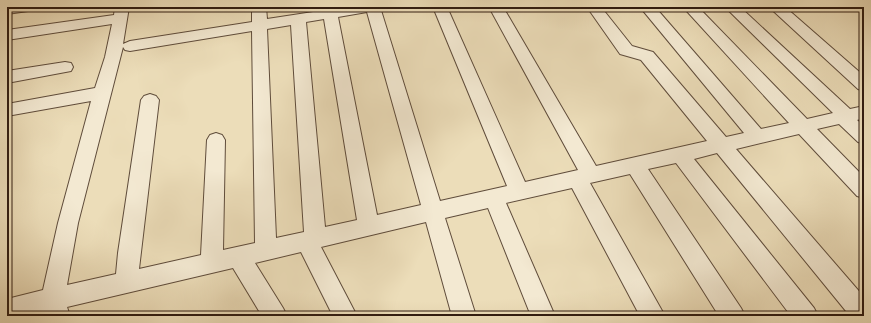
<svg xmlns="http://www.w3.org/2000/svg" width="871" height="323" font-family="'IM FELL Great Primer',serif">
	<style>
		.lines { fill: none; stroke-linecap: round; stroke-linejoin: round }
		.minor-casing { stroke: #5f4c3b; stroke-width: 2 }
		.minor { fill: #f3e9d2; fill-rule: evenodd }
	</style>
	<rect width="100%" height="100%" fill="#ecddb9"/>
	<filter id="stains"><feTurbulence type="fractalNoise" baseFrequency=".005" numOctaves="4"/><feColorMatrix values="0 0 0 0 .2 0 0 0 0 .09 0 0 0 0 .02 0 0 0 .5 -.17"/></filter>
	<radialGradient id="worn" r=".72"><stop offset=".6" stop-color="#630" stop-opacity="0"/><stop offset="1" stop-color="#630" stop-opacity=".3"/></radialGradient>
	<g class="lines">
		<defs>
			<path id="minor" d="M7 7H37L35 10 7 14Z
				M115 7H129L123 44 130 41 252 22V7H266L267 19 346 7H380L440 201 507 186 433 7H447L525 182 578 170 489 7H503L596 166 707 141 641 60 620 54 587 7H601L632 46 653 52 726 137 744 133 640 7H655L761 129 789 123 683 7H698L807 119 833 113 725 7H740L850 109 864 106V118L857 120 864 126V144L858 142 839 124 817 129 864 177V198L857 196 799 134 736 149 864 297V316H850L717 153 694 159 814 308 818 316H791L676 163 648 169 741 308 745 316H719L630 174 590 183 665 316H640L572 188 506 203 555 316H531L488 208 445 218 476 316H452L426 222 321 247 357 316H333L301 252 255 263 283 308 287 316H262L233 268 67 307 70 316H46L45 312 30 316H7V299L43 290 58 223 91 101 7 116V104L95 88 105 57 112 24 7 40V30L114 15ZM367 12 421 205 377 215 338 17ZM324 19 357 220 325 227 306 22ZM291 25 304 232 276 238 267 29ZM252 31 255 243 223 250 225 140 222 135 216 133 210 135 207 140 201 255 139 269 159 100 156 96 150 94 144 96 141 100 118 253 116 274 67 285 78 223 123 47 125 50 130 51Z
				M769 7H785L864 76V91L858 89Z
				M65 62 71 63 73 67 71 71 7 83V71Z"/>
		</defs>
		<use href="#minor" class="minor-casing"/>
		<use href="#minor" class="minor"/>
	</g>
	<rect width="871" height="323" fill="none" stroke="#ecddb9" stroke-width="24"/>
	<rect x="8" y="8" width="855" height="307" fill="none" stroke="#301c11" stroke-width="2"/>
	<rect x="12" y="12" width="847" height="299" fill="none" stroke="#301c11"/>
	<rect width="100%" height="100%" filter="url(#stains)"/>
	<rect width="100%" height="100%" fill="url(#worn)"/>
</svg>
